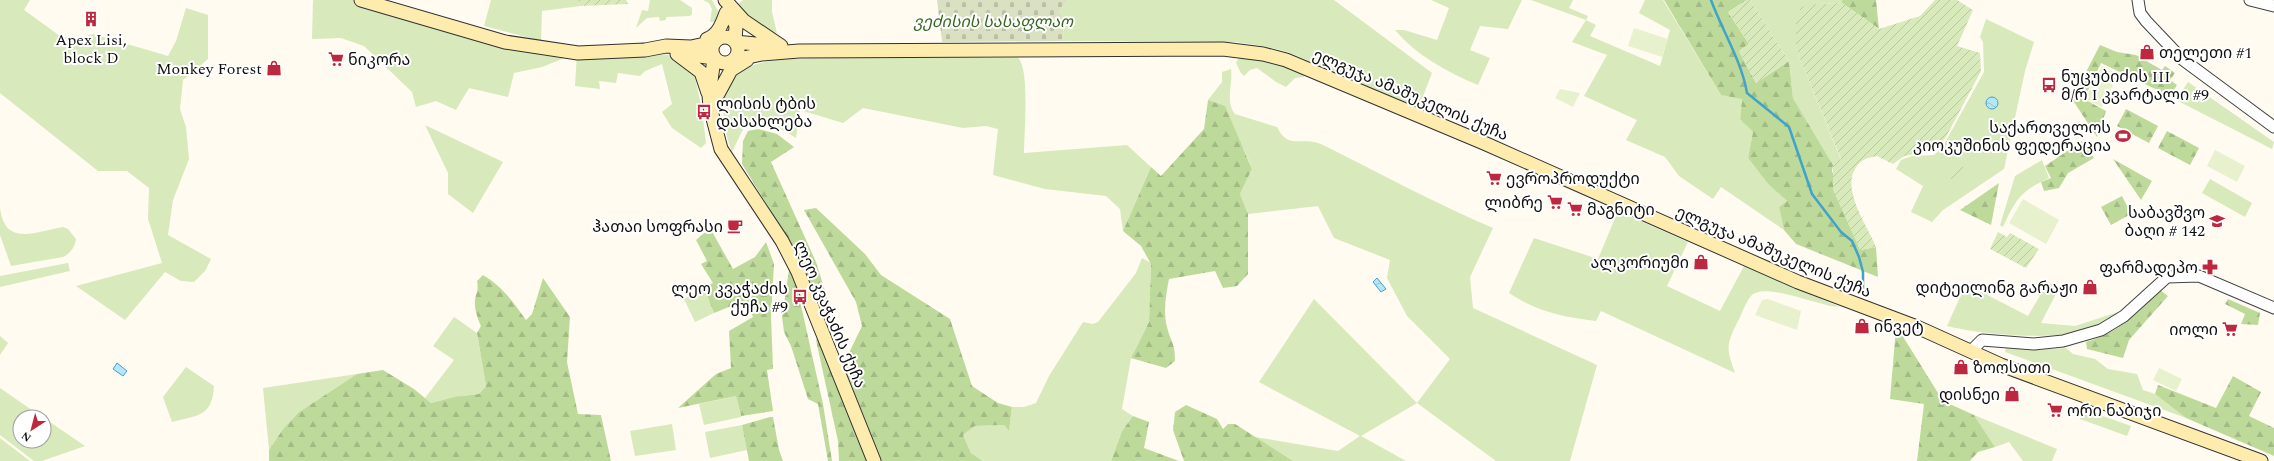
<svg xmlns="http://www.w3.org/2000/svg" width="2274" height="461" font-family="Spectral,'Noto Sans Georgian',serif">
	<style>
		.grass { fill: #d8e9bb }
		.forest { fill: url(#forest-firs) }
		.cemetery { fill: url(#cemetery-stones) }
		.garden { fill: url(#garden-furrows) }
		.pitch { fill: #e8f1cd }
		.water { fill: url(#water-waves); stroke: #3fa3cc }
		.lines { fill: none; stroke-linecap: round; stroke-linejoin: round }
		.stream { stroke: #3fa3cc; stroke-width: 2.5 }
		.tertiary-casing { stroke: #424242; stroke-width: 13 }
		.secondary-casing { stroke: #313131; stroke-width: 15 }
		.tertiary { stroke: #fff; stroke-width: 11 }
		.secondary { stroke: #feecae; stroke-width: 13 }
		.labels { text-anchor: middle; stroke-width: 4; stroke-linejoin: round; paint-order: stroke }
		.park-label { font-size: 16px; font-style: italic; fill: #36671f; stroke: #fff }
		.poi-label { font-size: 16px; fill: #0f0f0f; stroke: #fff; text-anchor: end }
		.street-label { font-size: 16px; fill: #0f0f0f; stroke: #fff }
	</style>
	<defs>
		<pattern id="forest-firs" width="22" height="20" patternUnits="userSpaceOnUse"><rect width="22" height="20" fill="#beda9a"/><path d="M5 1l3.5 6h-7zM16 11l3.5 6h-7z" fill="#a2ba84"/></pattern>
		<pattern id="cemetery-stones" width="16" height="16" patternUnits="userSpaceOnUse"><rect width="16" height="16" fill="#dae1c2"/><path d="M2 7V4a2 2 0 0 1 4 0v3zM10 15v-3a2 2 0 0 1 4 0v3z" fill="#bac0a6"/></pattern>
		<pattern id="garden-furrows" width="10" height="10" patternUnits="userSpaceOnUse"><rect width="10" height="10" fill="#d8e9bb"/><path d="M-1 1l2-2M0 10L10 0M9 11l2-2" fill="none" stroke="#b8c7a0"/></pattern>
		<pattern id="water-waves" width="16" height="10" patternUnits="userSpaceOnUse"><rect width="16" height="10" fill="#b7e5f5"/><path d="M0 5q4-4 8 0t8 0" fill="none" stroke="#9cc3d1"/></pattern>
	</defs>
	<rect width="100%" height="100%" fill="#fffbf1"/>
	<path class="grass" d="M0 0H30L24 10 60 36 75 39 93 34 168 56 176 41 186 8 208 15V59L183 80 180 109 186 127 189 159 173 200 168 235 211 259 205 271 194 282 181 281 165 272 125 320 76 286 162 263 148 219 149 188 127 171H98L0 93Z
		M313 0H363L505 42 653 52 678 57 693 68 702 110 706 143 701 148 672 128 662 112 672 104 662 64 645 71 640 76 618 73 616 83 599 81 600 89 575 86 577 53 542 67 514 73 508 97 469 88 456 110 436 101 416 107 412 92 364 46 341 38 312 39Z
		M491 0H578L580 6 542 11 541 41 484 26Z
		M650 0H680L692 8V14L690 16 666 17V20L660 21 659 17 647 18 636 28 642 10 648 11Z
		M703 0H712L718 11 720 22H710L712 9 709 3Z
		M743 0H772V12L777 33C762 32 746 17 738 4Z
		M1068 0H1334L1432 73 1420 104C1402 108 1315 62 1290 53 1273 47 1254 45 1236 42L1063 41 1064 19 1060 11Z
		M1431 0H1522L1508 29 1480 26 1470 50 1490 58 1478 85C1447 72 1416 55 1395 30H1404L1437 40 1449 8Z
		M1531 0H1573L1569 8 1588 16 1586 20 1596 25 1590 36 1660 66 1670 30 1639 13 1645 0H1663L1721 95 1742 98 1740 119 1753 132 1748 158 1768 184 1787 201 1779 207 1784 230 1721 187 1713 199 1679 176 1665 157 1626 140 1637 120 1584 96 1607 55 1572 42 1586 20Z
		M1750 0H1842V3L1817 4 1796 49 1841 160 1833 165 1793 98 1789 61Z
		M1986 19 2034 42 2025 71 2004 169 1943 210 1932 222 1911 212 1923 186 1896 169 1901 160 1912 156 1934 155 1942 148 1984 72 1983 42 1980 37Z
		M1239 57 1275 63 1304 73V77L1295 78 1286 87 1276 82 1257 68 1250 70 1244 76 1241 73 1236 63Z
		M830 58H1018C1030 68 1024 135 1024 153L1127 145 1151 167 1123 231 1120 209 1106 196 1045 189 993 175 998 129 986 126 963 128 863 108 843 123 800 110 796 138C780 128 765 119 746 123L732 152C723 129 715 85 742 70 764 57 805 59 830 58Z
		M1231 69C1233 85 1225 101 1235 114L1277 127C1288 151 1303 135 1323 145 1379 173 1435 203 1493 228L1470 277 1473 308 1597 365 1570 461H1496L1417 403 1361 436 1406 461H1293L1255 437 1338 451 1360 436 1259 382 1314 299 1417 403 1450 359 1407 316 1387 278 1390 260 1334 238 1318 206 1248 214 1240 194 1252 169C1243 141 1226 122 1208 100L1222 82V72Z
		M2188 82 2274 142 2272 149 2176 100Z
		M425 125 503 162 473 213 448 194V173Z
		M2042 160 2049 178C2021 191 2016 199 2003 227L2000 225 2015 176Z
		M2210 179 2252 203 2245 217 2202 193Z
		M0 207C4 247 35 232 63 227L68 229 76 239C75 247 70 254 63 257L11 266 0 235Z
		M1618 211 1688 242 1667 286 1720 311 1744 266 1840 307C1820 307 1765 281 1751 296 1745 303 1742 314 1738 321 1726 345 1726 348 1735 373L1601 311 1596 321C1564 317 1537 312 1509 293L1534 238 1598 259Z
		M1142 258 1151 263 1149 322 1131 358 1122 409 1133 416 1122 431 1111 461H983L971 453 963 435 975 426 1004 425 1009 431 1012 407H1024L1036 403 1049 376 1083 322 1093 324 1098 322 1136 273Z
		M68 263 70 271 0 287V276Z
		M2048 282 2059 288 2041 323 2075 326 2118 312C2097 348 1982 335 1947 326L1966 284 2028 316Z
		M704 288 714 313 695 322 684 299Z
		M454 317 477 333 486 386 479 394 454 397 431 403 425 398 454 360 433 346Z
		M0 336 8 343 0 355Z
		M2006 347 2036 350 2066 348 2073 354 2095 359 2108 369 2137 374 2143 390 2155 394 2186 418 2005 352Z
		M186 367 214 386C212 417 198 415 172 422L163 397Z
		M357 374 299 412 283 429 269 450 263 388Z
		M0 388 42 417H20V441H44V418L85 446 42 461H34L0 435Z
		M736 396 741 417 704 425 699 404Z
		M2083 409 2131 426 2127 436 2080 419Z
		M1974 415 2057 449 2052 461H2023L2009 442 1995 447Z
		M672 424 676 450 635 456 630 431Z
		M742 425 747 450 710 458 705 432Z
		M0 438 30 461H0Z"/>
	<path class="forest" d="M1664 0H1747L1728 12 1749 44 1739 51 1756 83 1789 61 1793 98 1833 165 1832 171 1860 250 1876 247 1878 277 1796 244 1784 230 1779 207 1787 201 1768 184 1748 158 1753 132 1740 119 1742 99 1721 95Z
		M1842 0H1876L1879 29 1842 3Z
		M2100 45 2117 52 2136 55 2162 70 2165 66 2175 73 2170 80 2177 85 2170 96 2101 63 2084 99 2106 111 2097 137 2072 99Z
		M1208 100 1225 106 1252 169 1240 194 1248 214V274L1237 286 1223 288 1215 271 1169 279C1166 294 1163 312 1167 327 1171 343 1175 342 1175 361L1166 368 1131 358 1149 322 1151 264 1141 246 1123 231 1151 167 1161 176 1204 129Z
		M2126 109 2158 126 2149 143 2117 126Z
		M758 129 777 134 794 147 771 162 816 262 835 323 830 325 795 251 742 164 743 141 748 131Z
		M2167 131 2199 148 2190 165 2158 148Z
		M2082 141 2094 158 2068 173 2059 188 2044 191 2041 182 2051 178 2045 166Z
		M2113 159 2152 181 2141 200Z
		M1999 183 1991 225 1960 210Z
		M2122 196 2131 214 2111 225 2101 207Z
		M816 208 865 254 881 275 950 319 972 386 998 403 1012 407 1009 431 1004 425 975 426 963 435 971 453 983 461H881L847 380 845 361 862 326 856 302 804 210Z
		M710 228 733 269 755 257 766 242 774 264 771 316 773 369 767 370 773 411 741 416 736 396 678 408 716 374 731 368 729 331 753 317 746 300 714 313 704 288 713 283 701 264 707 261 696 240Z
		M789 270 796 283 823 404 832 461H828L818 404 808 399 791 346 784 332 782 317Z
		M483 275C503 287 513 302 526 320L532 314 543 278 570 317 567 362 578 414 601 415 611 461H269V450L283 429 299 412 357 374 383 370 414 389 431 403 454 397 479 394 486 386 477 333 481 326C478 319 474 309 475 300 476 292 479 292 477 281Z
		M2160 290 2168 296 2129 340 2123 358 2087 349 2086 342C2121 331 2135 315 2160 290Z
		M2228 299 2260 313 2258 325 2241 324 2245 314 2225 304Z
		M1896 328 1904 330 1902 335 1943 401 1974 415 1995 447 1978 452 1970 461H1917L1924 404 1890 399Z
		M819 337 870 461H839L838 441 816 340Z
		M2233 376 2261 392 2249 416 2274 428V456L2186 418 2155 394 2158 385 2216 408Z
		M1186 405 1217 419 1223 429 1228 424H1235L1293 461H1184L1173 430 1175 412Z
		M1133 416 1149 422 1144 448 1179 461H1111L1122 431Z
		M770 417H773L779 450 783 461H749L742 425Z"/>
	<path class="cemetery" d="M937 0H1068L1060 11 1064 19 1063 41 942 42Z"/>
	<path class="garden" d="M578 0H626L628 4 580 6Z
		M1747 0H1750L1789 61 1756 83 1739 51 1749 44 1728 12Z
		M1935 0H1957L1973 10 1957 46 1980 53 1981 71 1946 137 1933 151 1904 156 1893 164 1877 156C1873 157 1866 158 1862 161 1835 182 1867 224 1876 247L1860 250 1833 190V165L1841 159 1796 49V23L1801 7 1817 4 1842 3 1879 29 1920 16Z
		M1957 164 1965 168 1957 182 1949 178Z
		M1998 232 2007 237 2010 233 2039 249 2026 268 1990 249Z"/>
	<path class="pitch" d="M1634 28 1668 39 1662 57 1628 46Z
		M2102 66 2118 74 2113 84 2110 83 2113 85 2102 107 2085 99Z
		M1560 89 1580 93 1573 107 1555 98Z
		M2215 150 2245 166 2237 182 2207 166Z
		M2023 199 2059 220 2046 244 2009 223Z
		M1768 299 1801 311 1797 330 1755 315 1762 300Z
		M2159 368 2182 379 2176 391 2153 380Z"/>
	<path class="water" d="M1986 103a6 6 0 1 1 12 0a6 6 0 1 1-12 0Z
		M1377 278 1386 289 1381 292 1373 282Z
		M117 363 127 371 123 376 113 369Z"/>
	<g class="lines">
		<path class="stream" d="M1711 0C1722 30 1742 62 1747 93L1789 127 1812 194 1841 232 1852 241 1859 257 1863 272V290"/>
		<defs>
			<path id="tertiary" d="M2138 0 2140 13 2146 21 2182 59 2274 127
				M2250 0 2274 6
				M1971 351 1982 340 2034 344 2063 341 2101 330 2124 316 2167 277 2199 276 2274 308"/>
			<path id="secondary" d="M361 0 505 42 578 53 645 50 666 46 691 47 714 42
				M725 0 744 21 781 46
				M729 9 736 26 735 41
				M712 50a13 13 0 1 1 26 0a13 13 0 1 1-26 0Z
				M707 39C718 35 722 24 726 13
				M735 42 778 46
				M677 53 714 58
				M677 54 701 72 708 93
				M714 59 709 95 710 107 721 149 782 241 798 272 874 461
				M734 60 762 54 799 51 1223 49 1263 54 1286 60 1484 143 1798 282 1917 327 2001 365 2261 461
				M718 94 731 70 747 60"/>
		</defs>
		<use href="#tertiary" class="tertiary-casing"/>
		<use href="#secondary" class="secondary-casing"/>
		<use href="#tertiary" class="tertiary"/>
		<use href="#secondary" class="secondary"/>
	</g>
	<defs>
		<symbol id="building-bare" viewBox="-9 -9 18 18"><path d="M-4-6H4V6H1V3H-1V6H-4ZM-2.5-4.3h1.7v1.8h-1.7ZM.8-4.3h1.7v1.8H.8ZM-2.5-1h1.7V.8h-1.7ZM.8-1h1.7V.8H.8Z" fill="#be283f" stroke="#fff" stroke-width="2.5" paint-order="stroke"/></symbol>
		<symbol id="shop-bare" viewBox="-9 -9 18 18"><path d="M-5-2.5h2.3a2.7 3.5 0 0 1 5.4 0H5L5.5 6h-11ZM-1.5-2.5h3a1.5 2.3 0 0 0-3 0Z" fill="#be283f" stroke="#fff" stroke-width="2.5" paint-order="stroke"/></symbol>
		<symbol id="supermarket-bare" viewBox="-9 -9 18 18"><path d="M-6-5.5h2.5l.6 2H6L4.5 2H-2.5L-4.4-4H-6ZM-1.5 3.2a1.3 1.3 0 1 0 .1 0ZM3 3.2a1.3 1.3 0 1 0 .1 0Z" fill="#be283f" stroke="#fff" stroke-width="2.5" paint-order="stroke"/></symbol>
		<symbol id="bus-bare" viewBox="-9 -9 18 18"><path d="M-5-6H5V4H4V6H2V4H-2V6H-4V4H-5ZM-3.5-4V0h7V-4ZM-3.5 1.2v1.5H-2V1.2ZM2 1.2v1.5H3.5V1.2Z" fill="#be283f" stroke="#fff" stroke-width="2.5" paint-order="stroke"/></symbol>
		<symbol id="stadium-bare" viewBox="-9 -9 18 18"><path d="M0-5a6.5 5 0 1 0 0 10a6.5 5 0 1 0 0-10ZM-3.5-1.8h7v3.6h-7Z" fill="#be283f" stroke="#fff" stroke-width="2.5" paint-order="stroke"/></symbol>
		<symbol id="school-bare" viewBox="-9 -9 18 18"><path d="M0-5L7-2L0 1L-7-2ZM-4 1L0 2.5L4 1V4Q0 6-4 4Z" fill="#be283f" stroke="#fff" stroke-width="2.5" paint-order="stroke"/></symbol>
		<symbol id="cafe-bare" viewBox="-9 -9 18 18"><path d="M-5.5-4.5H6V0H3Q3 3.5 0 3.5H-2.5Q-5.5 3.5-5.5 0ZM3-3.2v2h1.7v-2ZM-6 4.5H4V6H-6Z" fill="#be283f" stroke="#fff" stroke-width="2.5" paint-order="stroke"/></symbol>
		<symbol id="pharmacy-bare" viewBox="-9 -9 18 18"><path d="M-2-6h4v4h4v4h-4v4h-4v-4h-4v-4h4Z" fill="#be283f" stroke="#fff" stroke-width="2.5" paint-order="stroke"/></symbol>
	</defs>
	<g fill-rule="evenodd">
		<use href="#building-bare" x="80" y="8" width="22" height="22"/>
		<use href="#shop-bare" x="2136" y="41" width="22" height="22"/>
		<use href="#supermarket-bare" x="325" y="48" width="22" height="22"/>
		<use href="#shop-bare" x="263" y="57" width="22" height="22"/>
		<use href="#bus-bare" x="2038" y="74" width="22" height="22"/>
		<use href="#bus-bare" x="693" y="101" width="22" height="22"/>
		<use href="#stadium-bare" x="2112" y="125" width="22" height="22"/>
		<use href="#supermarket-bare" x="1483" y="167" width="22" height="22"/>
		<use href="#supermarket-bare" x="1544" y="191" width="22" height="22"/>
		<use href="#supermarket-bare" x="1564" y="198" width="22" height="22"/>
		<use href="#school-bare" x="2206" y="210" width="22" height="22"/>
		<use href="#cafe-bare" x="724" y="215" width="22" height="22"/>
		<use href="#shop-bare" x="1690" y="251" width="22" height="22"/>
		<use href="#pharmacy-bare" x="2199" y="256" width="22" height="22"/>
		<use href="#shop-bare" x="2079" y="276" width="22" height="22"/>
		<use href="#bus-bare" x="789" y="286" width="22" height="22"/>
		<use href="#shop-bare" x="1851" y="315" width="22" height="22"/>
		<use href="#supermarket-bare" x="2219" y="318" width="22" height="22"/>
		<use href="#shop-bare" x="1950" y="356" width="22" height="22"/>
		<use href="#shop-bare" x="2001" y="383" width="22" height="22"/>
		<use href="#supermarket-bare" x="2044" y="399" width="22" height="22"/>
	</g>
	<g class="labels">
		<g class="park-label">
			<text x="993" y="27">ვეძისის სასაფლაო</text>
		</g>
		<g class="poi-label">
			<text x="91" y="45" text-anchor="middle">Apex Lisi,<tspan x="91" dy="18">block D</tspan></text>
			<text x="2159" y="58" text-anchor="start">თელეთი #1</text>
			<text x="348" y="65" text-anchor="start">ნიკორა</text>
			<text x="262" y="74">Monkey Forest</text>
			<text x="2061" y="82" text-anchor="start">ნუცუბიძის III<tspan x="2061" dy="18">მ/რ I კვარტალი #9</tspan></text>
			<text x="716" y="109" text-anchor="start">ლისის ტბის<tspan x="716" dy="18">დასახლება</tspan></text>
			<text x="2111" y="133">საქართველოს<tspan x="2111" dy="18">კიოკუშინის ფედერაცია</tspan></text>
			<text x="1506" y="184" text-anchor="start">ევროპროდუქტი</text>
			<text x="1543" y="208">ლიბრე</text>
			<text x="1587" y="215" text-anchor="start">მაგნიტი</text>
			<text x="2205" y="218">საბავშვო<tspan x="2205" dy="18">ბაღი # 142</tspan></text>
			<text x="723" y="232">ჰათაი სოფრასი</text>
			<text x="1689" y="268">ალკორიუმი</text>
			<text x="2198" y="273">ფარმადეპო</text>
			<text x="2078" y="293">დიტეილინგ გარაჟი</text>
			<text x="788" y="294">ლეო კვაჭაძის<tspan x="788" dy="18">ქუჩა #9</tspan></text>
			<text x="1874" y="332" text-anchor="start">ინვეტ</text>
			<text x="2218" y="335">იოლი</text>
			<text x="1973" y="373" text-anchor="start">ზოოსითი</text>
			<text x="2000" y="400">დისნეი</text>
			<text x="2067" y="416" text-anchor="start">ორი ნაბიჯი</text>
		</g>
		<g class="street-label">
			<text transform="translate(1411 94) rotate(23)" y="6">ელგუჯა ამაშუკელის ქუჩა</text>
			<text transform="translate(1774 251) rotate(23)" y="6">ელგუჯა ამაშუკელის ქუჩა</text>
			<text transform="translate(831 314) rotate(67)" y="6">ლეო კვაჭაძის ქუჩა</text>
		</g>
	</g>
	<g transform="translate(32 429) rotate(216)"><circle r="19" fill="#ffffff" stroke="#9f9f9f"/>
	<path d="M0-3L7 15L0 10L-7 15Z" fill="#be283f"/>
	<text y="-6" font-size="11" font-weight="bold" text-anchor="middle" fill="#0f0f0f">N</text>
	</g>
</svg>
